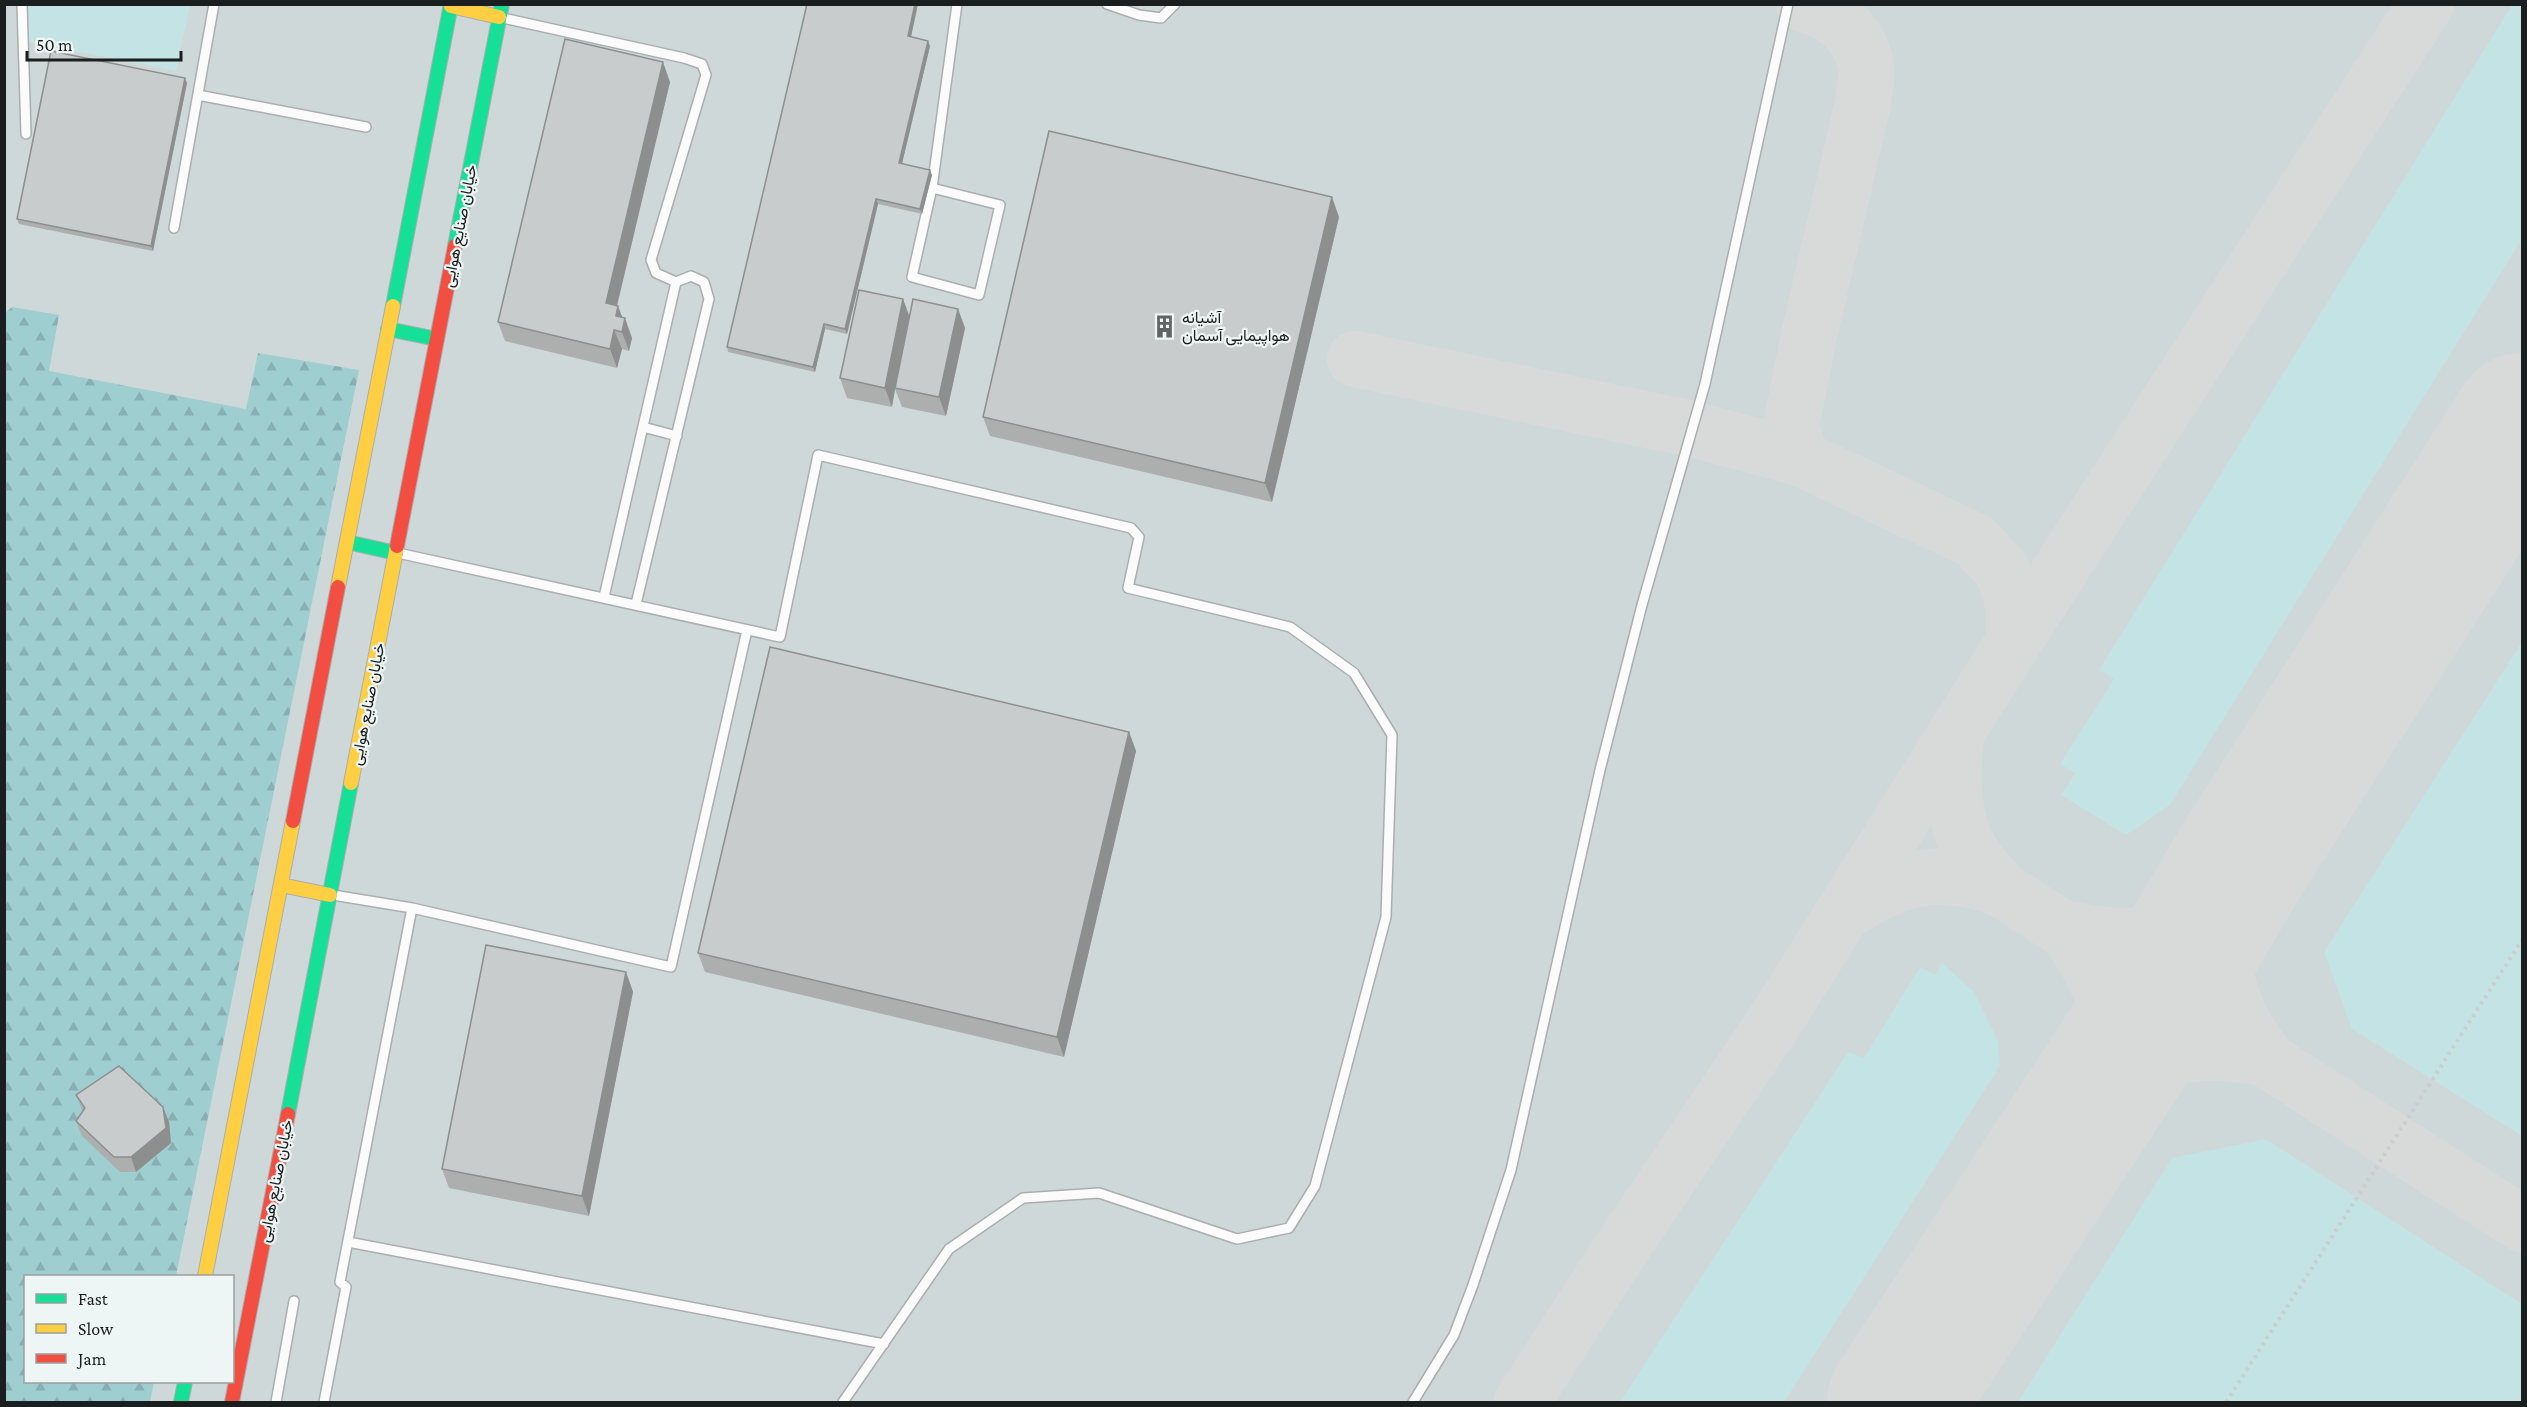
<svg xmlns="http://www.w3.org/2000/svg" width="2527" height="1407" font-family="'Crimson Pro',Vazirmatn,serif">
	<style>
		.built { fill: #ced8d8; fill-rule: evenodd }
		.green { fill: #c4e3e4 }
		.forest { fill: url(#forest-firs) }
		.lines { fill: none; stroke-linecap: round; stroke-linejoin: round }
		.taxiway { stroke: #d8dada; stroke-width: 56 }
		.runway { stroke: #d8dada; stroke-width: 138 }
		.lane-casing { stroke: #abaeae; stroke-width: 12 }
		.fast-casing { stroke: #abaeae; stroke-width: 16 }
		.slow-casing { stroke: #abaeae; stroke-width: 16 }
		.jam-casing { stroke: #abaeae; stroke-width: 16 }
		.path { stroke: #cccdcd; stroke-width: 4; stroke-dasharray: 3 4.5; stroke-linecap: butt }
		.lane { stroke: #fbfbfb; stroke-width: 9 }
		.fast { stroke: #16e098; stroke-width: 14 }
		.slow { stroke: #ffcf43; stroke-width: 14 }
		.jam { stroke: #f24e42; stroke-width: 14 }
		.wall { fill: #adafaf }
		.shaded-wall { fill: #8d8f8f }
		.building { fill: #c9cccc; stroke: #8d8f8f; stroke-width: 1.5 }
		.labels { text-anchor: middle; stroke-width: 4.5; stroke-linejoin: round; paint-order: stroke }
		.street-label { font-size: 16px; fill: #1b1e1e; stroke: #eef5f5 }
		.poi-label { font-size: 16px; fill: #1b1e1e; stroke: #eef5f5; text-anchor: start }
	</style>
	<defs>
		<pattern id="forest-firs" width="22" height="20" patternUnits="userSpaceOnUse" patternTransform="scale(1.5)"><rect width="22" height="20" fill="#9eced0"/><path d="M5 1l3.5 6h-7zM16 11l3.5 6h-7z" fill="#88b0b2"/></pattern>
	</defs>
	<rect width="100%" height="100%" fill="#e2e6e6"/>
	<path class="built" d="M5 5H2522V1402H5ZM26 1276H232V1382H26Z"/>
	<path class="green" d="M28 5H190L176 71 29 42Z
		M2512 5H2522V239L2170 805 2126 835 2061 795 2075 773 2060 764 2114 679 2099 670Z
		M2522 642V1136L2352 1029 2324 952Z
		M1942 963 1974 992 1998 1041 2000 1066 1784 1402H1620L1848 1052 1864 1058 1920 967 1935 975Z
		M2266 1139 2522 1304V1402H2018L2172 1158Z"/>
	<path class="forest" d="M12 307 59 315 49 371 246 409 258 353 359 370 176 1276H26V1382H154L150 1402H5L4 314Z"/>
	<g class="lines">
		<path class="taxiway" d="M1804 4C1835 13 1860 33 1866 66 1868 77 1864 92 1863 103L1810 331 1791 426 1800 458 1975 541 2002 570 2009 588 2014 609 2013 643
			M1355 359 1692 429 1800 458
			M1956 736C1952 771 1951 816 1969 848 1977 863 1990 876 2001 889
			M2243 858C2224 940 2208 981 2264 1054
			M1843 914C1897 876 1939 866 2001 889L2522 1224
			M2067 930C2083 931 2098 935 2114 936 2153 938 2183 923 2215 904
			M2068 934C2083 953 2103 989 2107 1013 2112 1036 2106 1060 2103 1083
			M2086 1107C2153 1060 2180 1043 2264 1058
			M1522 1402 1619 1252 1779 1015 2013 643 2426 4"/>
		<path class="runway" d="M1896 1402 2163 993 2243 858 2522 422"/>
		<defs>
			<path id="lane" d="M22 4 26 134
				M1107 4 1139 15 1161 18 1175 4
				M503 18 684 58 702 64 706 75 651 260 656 273 676 282 691 276 704 282 709 299 636 604
				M198 95 366 127
				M932 188 1000 205 979 295 912 277 932 188 957 4
				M174 228 214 4
				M643 427 677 436
				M398 553 780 637 818 455 1131 528 1139 537 1128 588 1290 627 1354 673 1392 735 1386 917 1315 1186 1289 1228 1237 1239 1099 1193 1023 1198 949 1249 843 1402
				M604 597 676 282
				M333 895 412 908 671 967 747 630
				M348 1242 884 1344
				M276 1402 294 1301
				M324 1402 346 1287 340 1282 412 908
				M1413 1402 1454 1335 1473 1285 1511 1170 1600 770 1642 605 1705 384 1788 4"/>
			<path id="fast" d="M455 246 502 4
				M393 306 451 4
				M388 329 437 339
				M347 542 396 553
				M288 1114 351 783
				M181 1402 185 1382"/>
			<path id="slow" d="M451 6 499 17
				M338 587 393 306
				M351 783 397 546
				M281 885 330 895
				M205 1276 293 821"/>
			<path id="jam" d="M397 546 455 246
				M293 821 338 587
				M232 1402 288 1114"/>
		</defs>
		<use href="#lane" class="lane-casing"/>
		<use href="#fast" class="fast-casing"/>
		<use href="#slow" class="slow-casing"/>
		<use href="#jam" class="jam-casing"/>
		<path class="path" d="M2226 1402 2522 940"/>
		<use href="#lane" class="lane"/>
		<use href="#fast" class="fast"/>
		<use href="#slow" class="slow"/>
		<use href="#jam" class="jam"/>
	</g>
	<path class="wall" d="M918 4 911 37 930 46 902 163 932 175 922 214 878 204 847 334 825 329 815 372 728 352 727 347Z
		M670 82 617 306 632 338 629 351 622 349 617 368 505 341 498 322Z
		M187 83 153 251 19 224 17 219Z
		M1339 217 1272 502 990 436 983 417Z
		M903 299 910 317 958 309 965 328 946 416 902 407 895 389 892 407 847 398 840 378Z
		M1129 732 1136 751 1064 1057 705 972 698 953Z
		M626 972 633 992 589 1216 449 1188 442 1169Z
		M76 1095 163 1107 169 1122 171 1143 136 1172H120L82 1136 76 1121 83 1112Z"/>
	<path class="shaded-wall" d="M915 4H918L910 41 908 36Z
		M928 41 930 46 901 168 899 163Z
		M663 62 670 82 613 322 606 303Z
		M185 78 187 83 153 251 151 246Z
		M930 170 932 175 922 214 920 209Z
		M1332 197 1339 217 1272 502 1265 483Z
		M876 199 878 204 847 334 845 329Z
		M903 299 910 319 895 388V389L892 407 885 388Z
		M618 306 624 322 625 318 632 338 629 351 616 316Z
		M958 309 965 328 946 416 939 397Z
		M824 324 825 329 815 372 813 367Z
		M614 330 622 349 617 368 610 349Z
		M1129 732 1136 751 1064 1057 1057 1037Z
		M626 972 633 992 589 1216 582 1196Z
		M163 1107 169 1122 171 1143 136 1172 131 1157Z"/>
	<path class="building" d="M807 4H915L908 36 928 41 899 163 930 170 920 209 876 199 845 329 824 324 813 367 727 347Z
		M565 39 663 62 606 303 618 306 616 316 625 318 622 332 614 330 610 349 498 322Z
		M51 51 185 78 151 246 17 219Z
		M1049 131 1332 197 1265 483 983 417Z
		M859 290 903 299 885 388 840 378Z
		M913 299 958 309 939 397 895 388Z
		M770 647 1129 732 1057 1037 698 953Z
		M486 945 626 972 582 1196 442 1169Z
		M119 1066 163 1107 166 1128 131 1157H114L76 1121 85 1108 76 1095Z"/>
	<defs>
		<symbol id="building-bare" viewBox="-9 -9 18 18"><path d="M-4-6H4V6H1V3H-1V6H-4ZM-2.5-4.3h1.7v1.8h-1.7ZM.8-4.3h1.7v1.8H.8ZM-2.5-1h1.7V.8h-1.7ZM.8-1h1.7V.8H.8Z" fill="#616464" stroke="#eef5f5" stroke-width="2.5" paint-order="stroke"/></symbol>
	</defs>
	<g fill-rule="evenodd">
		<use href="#building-bare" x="1148" y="310" width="33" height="33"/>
	</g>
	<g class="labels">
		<g class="street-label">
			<text transform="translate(459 226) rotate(-79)" y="6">خیابان صنایع هوایی</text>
			<text transform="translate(367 704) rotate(-79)" y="6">خیابان صنایع هوایی</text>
			<text transform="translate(275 1181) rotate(-79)" y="6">خیابان صنایع هوایی</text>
		</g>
		<g class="poi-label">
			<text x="1182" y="323">آشیانه<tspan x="1182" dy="18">هواپیمایی آسمان</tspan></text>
		</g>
	</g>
	<rect width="2527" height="1407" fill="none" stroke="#1b1e1e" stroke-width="12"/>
	<rect x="24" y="1275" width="210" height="108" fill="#eef5f5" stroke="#9a9f9f" stroke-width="1.5"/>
	<rect x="36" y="1294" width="30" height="9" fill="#16e098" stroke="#9a9f9f" stroke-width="1.5"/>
	<text x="78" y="1305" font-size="18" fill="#1b1e1e">Fast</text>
	<rect x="36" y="1324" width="30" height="9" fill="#ffcf43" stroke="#9a9f9f" stroke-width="1.5"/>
	<text x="78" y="1335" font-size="18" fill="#1b1e1e">Slow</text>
	<rect x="36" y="1354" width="30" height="9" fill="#f24e42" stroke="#9a9f9f" stroke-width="1.5"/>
	<text x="78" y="1365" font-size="18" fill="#1b1e1e">Jam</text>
	<path d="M27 51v9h154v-9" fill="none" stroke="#1b1e1e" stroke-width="3"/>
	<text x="36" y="51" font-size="18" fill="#1b1e1e" stroke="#eef5f5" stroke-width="4.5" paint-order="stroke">50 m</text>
</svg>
